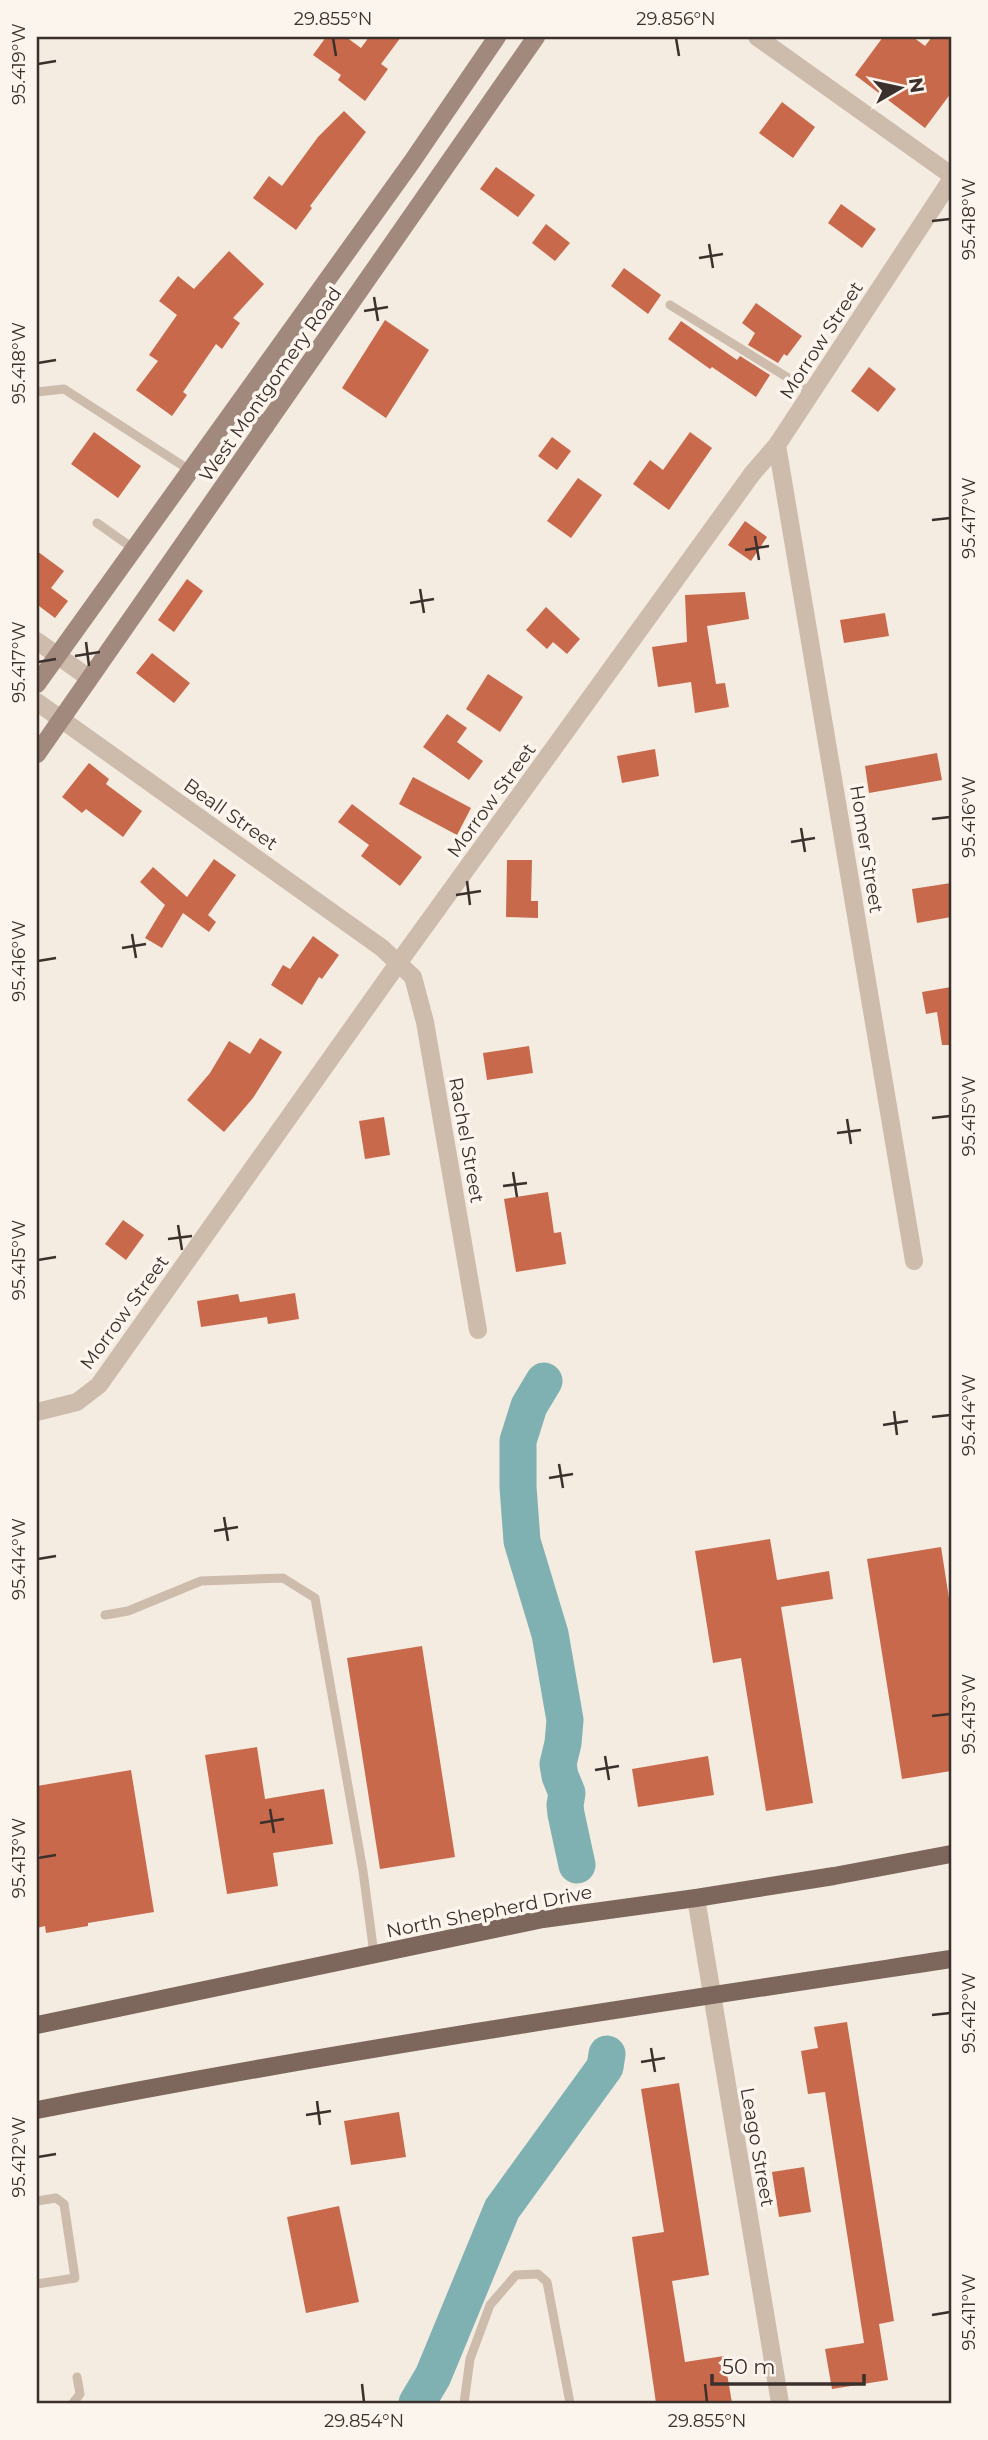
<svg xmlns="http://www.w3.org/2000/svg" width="988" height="2440" font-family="Montserrat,sans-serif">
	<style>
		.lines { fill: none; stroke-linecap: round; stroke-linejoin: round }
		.river { stroke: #7fb0b2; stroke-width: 37 }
		.building { fill: #c8694b }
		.service { stroke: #cdbbac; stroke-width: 9 }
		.minor { stroke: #cdbbac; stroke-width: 18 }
		.tertiary { stroke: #cdbbac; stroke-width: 18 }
		.secondary { stroke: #a18a7d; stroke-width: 18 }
		.primary { stroke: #7d675c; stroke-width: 18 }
		.ticks { fill: none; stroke: #3b302b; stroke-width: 2.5 }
		.labels { text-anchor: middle; stroke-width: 7; stroke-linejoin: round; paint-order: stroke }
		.street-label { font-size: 19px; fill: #3b302b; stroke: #fbf5ee }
		.neatline { fill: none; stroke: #3b302b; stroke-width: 2.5 }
		.ticks-label { font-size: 18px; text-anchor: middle; fill: #3b302b }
	</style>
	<rect width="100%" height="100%" fill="#f4ebe1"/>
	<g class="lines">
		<path class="river" d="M544 1381 529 1406 518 1441V1487L522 1541 550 1634 565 1720 563 1743 558 1764 560 1776 567 1793 565 1805 566 1814 577 1865
			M417 2403 433 2376 502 2209 605 2067 607 2054"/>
	</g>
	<path class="building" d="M326 37H346L361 48 369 37H401L381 64 388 69 365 101 338 80 341 75 313 55Z
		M883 37H913L925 46 932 37H951V93L925 128 855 75Z
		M782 102 815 127 793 158 759 133Z
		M344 111 366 132 310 206 312 208 296 230 253 198 269 176 282 186 318 137Z
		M496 167 535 195 518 217 480 189Z
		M841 204 876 229 862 248 828 223Z
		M546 224 570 243 555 261 532 243Z
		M229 251 264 284 233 318 240 323 222 349 216 344 183 392 187 395 172 416 136 390 158 361 149 355 177 315 159 301 178 276 194 289Z
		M624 268 661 295 648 314 611 286Z
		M756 303 802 336 787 356 784 354 778 363 748 345 755 333 742 323Z
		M385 320 429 350 386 418 342 388Z
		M681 321 737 360 740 356 770 375 756 397 712 367 710 369 668 339Z
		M869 367 896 389 878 412 851 391Z
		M94 432 141 466 118 498 71 464Z
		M690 432 712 448 669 510 633 484 650 460 663 470Z
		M552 437 571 451 557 470 538 456Z
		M578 478 602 495 571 538 547 521Z
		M745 521 767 537 751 561 728 545Z
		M37 551 64 571 51 588 68 601 55 618 39 606 37 608Z
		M187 579 203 591 174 632 158 620Z
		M745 592 749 619 707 626 716 684 725 683 729 707 695 713 691 682 658 687 652 647 687 642 685 595Z
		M546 607 580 639 567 654 553 642 547 649 526 630Z
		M885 613 889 636 844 643 840 620Z
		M152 653 190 683 174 703 136 673Z
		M488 674 523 697 500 732 466 709Z
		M447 714 467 728 457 742 483 761 469 780 423 747Z
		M655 749 659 776 622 783 617 756Z
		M937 753 942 780 869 793 865 766Z
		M89 763 109 779 106 784 142 811 123 837 86 809 82 813 62 797Z
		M413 777 471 808 457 835 399 804Z
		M352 804 422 857 400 886 361 856 369 845 338 822Z
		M214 859 236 875 208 915 216 922 209 932 183 913 162 948 145 938 165 905 140 882 153 867 187 897Z
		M507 860H532L531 901H538V918L506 917Z
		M951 883V917L917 923 912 889Z
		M313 936 339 955 322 979 319 977 302 1005 271 985 283 965 290 969Z
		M951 987V1045H942L937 1012 926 1014 922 992Z
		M260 1038 282 1052 253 1098 224 1132 187 1100 210 1073 229 1041 250 1054Z
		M529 1046 533 1073 487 1080 483 1053Z
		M384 1117 390 1155 365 1159 359 1121Z
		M548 1192 554 1233 561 1232 566 1264 516 1272 504 1199Z
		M123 1220 144 1235 126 1260 105 1244Z
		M295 1293 299 1319 268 1324 267 1317 201 1327 197 1301 238 1294 240 1302Z
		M770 1539 777 1580 829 1571 833 1599 781 1607 813 1803 766 1811 741 1658 713 1663 695 1551Z
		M941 1547 951 1611V1771L902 1779 867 1559Z
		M422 1646 455 1857 380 1869 347 1658Z
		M257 1747 265 1799 324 1789 333 1844 273 1853 278 1886 227 1894 205 1755Z
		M708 1756 714 1795 638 1807 632 1769Z
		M131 1770 154 1912 88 1923V1926L46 1933 45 1926 37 1928V1860L40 1859 37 1841V1786Z
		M847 2022 894 2321 879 2324 888 2380 832 2389 825 2349 864 2343 825 2092 808 2094 801 2051 818 2048 814 2027Z
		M679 2083 709 2275 672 2281 685 2362 724 2356 732 2403H656L632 2237 664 2232 641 2089Z
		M399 2112 406 2157 351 2165 344 2121Z
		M804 2167 811 2212 779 2217 772 2172Z
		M339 2206 359 2302 306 2313 287 2217Z"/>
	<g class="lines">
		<path class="service" d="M670 305 811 392
			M37 392 64 389 191 471
			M97 523 134 549
			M105 1615 128 1611 201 1581 283 1578 315 1598 363 1871 374 1954
			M37 2201 56 2198 64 2204 75 2278 37 2284
			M73 2403 80 2394 77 2377
			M464 2403 470 2359 490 2305 516 2275 538 2274 547 2282 570 2403"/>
		<path class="minor" d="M777 445 914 1261
			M37 641 89 678
			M37 702 382 948 413 977 425 1022 478 1330
			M37 1412 77 1402 99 1385 399 962 752 474 777 445 951 180
			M696 1898 780 2403"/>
		<path class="tertiary" d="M757 37 951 175"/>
		<path class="secondary" d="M237 407 265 427
			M37 684 411 163 497 37
			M37 754 536 37"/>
		<path class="primary" d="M37 2025 543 1919 696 1898 834 1876 951 1854
			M37 2110C340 2050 646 2005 951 1959"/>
	</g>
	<path class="ticks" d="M333 38 336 56M676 38 679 56M38 64 56 61M932 221 950 219M709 244 713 268M699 258 723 254M374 297 378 321M364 311 388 307M38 363 56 360M932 520 950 518M755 536 759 560M745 550 769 546M420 589 424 613M410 603 434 599M86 642 89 666M75 656 100 652M38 662 56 659M932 819 950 817M801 828 805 852M791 842 815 838M467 881 470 905M456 895 481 891M132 934 136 958M122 948 146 944M38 961 56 958M932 1118 950 1116M847 1119 851 1144M837 1133 861 1130M513 1172 517 1197M503 1186 527 1183M178 1225 182 1250M168 1239 192 1236M38 1260 56 1257M894 1411 897 1435M932 1417 950 1415M883 1425 908 1421M559 1464 563 1488M549 1478 573 1474M224 1517 228 1541M214 1531 238 1527M38 1559 56 1556M932 1716 950 1714M605 1756 609 1780M595 1770 619 1766M270 1809 274 1833M260 1823 284 1819M38 1858 56 1855M932 2015 950 2013M651 2048 655 2072M641 2062 665 2058M317 2101 320 2125M306 2115 331 2111M38 2157 56 2154M932 2315 950 2312M362 2384 364 2402M705 2384 707 2402"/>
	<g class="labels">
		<g class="street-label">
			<text transform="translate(821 340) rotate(-57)" y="7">Morrow Street</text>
			<text transform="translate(270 384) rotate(-55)" y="7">West Montgomery Road</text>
			<text transform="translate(491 800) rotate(-54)" y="7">Morrow Street</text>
			<text transform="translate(231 814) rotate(35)" y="7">Beall Street</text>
			<text transform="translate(867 849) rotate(81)" y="7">Homer Street</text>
			<text transform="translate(467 1140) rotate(80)" y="7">Rachel Street</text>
			<text transform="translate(124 1312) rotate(-54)" y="7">Morrow Street</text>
			<text transform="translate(489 1911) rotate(-11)" y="7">North Shepherd Drive</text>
			<text transform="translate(758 2147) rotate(80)" y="7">Leago Street</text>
		</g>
	</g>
	<rect width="988" height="2440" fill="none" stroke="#fbf5ee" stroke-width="77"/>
	<g transform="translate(900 88) rotate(81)" stroke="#fbf5ee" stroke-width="5" paint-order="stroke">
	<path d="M0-5L12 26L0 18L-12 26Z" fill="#3b302b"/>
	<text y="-10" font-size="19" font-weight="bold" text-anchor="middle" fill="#3b302b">N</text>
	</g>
	<path d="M712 2374v10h152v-10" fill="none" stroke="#3b302b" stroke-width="3.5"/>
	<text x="722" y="2374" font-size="21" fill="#3b302b" stroke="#fbf5ee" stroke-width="5" paint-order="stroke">50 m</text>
	<rect x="38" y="38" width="912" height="2364" class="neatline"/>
	<g class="ticks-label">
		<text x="333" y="25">29.855°N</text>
		<text x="676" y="25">29.856°N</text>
		<text transform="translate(19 64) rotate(-90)" y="6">95.419°W</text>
		<text transform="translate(969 219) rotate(-90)" y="6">95.418°W</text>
		<text transform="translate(19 363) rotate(-90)" y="6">95.418°W</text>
		<text transform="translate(969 518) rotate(-90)" y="6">95.417°W</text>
		<text transform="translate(19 662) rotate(-90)" y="6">95.417°W</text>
		<text transform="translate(969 817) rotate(-90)" y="6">95.416°W</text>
		<text transform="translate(19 961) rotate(-90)" y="6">95.416°W</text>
		<text transform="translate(969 1116) rotate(-90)" y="6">95.415°W</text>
		<text transform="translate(19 1260) rotate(-90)" y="6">95.415°W</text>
		<text transform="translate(969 1415) rotate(-90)" y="6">95.414°W</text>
		<text transform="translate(19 1559) rotate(-90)" y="6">95.414°W</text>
		<text transform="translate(969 1714) rotate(-90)" y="6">95.413°W</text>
		<text transform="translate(19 1858) rotate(-90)" y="6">95.413°W</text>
		<text transform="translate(969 2013) rotate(-90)" y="6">95.412°W</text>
		<text transform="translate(19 2157) rotate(-90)" y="6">95.412°W</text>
		<text transform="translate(969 2312) rotate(-90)" y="6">95.411°W</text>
		<text x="364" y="2427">29.854°N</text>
		<text x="707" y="2427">29.855°N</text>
	</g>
</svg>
